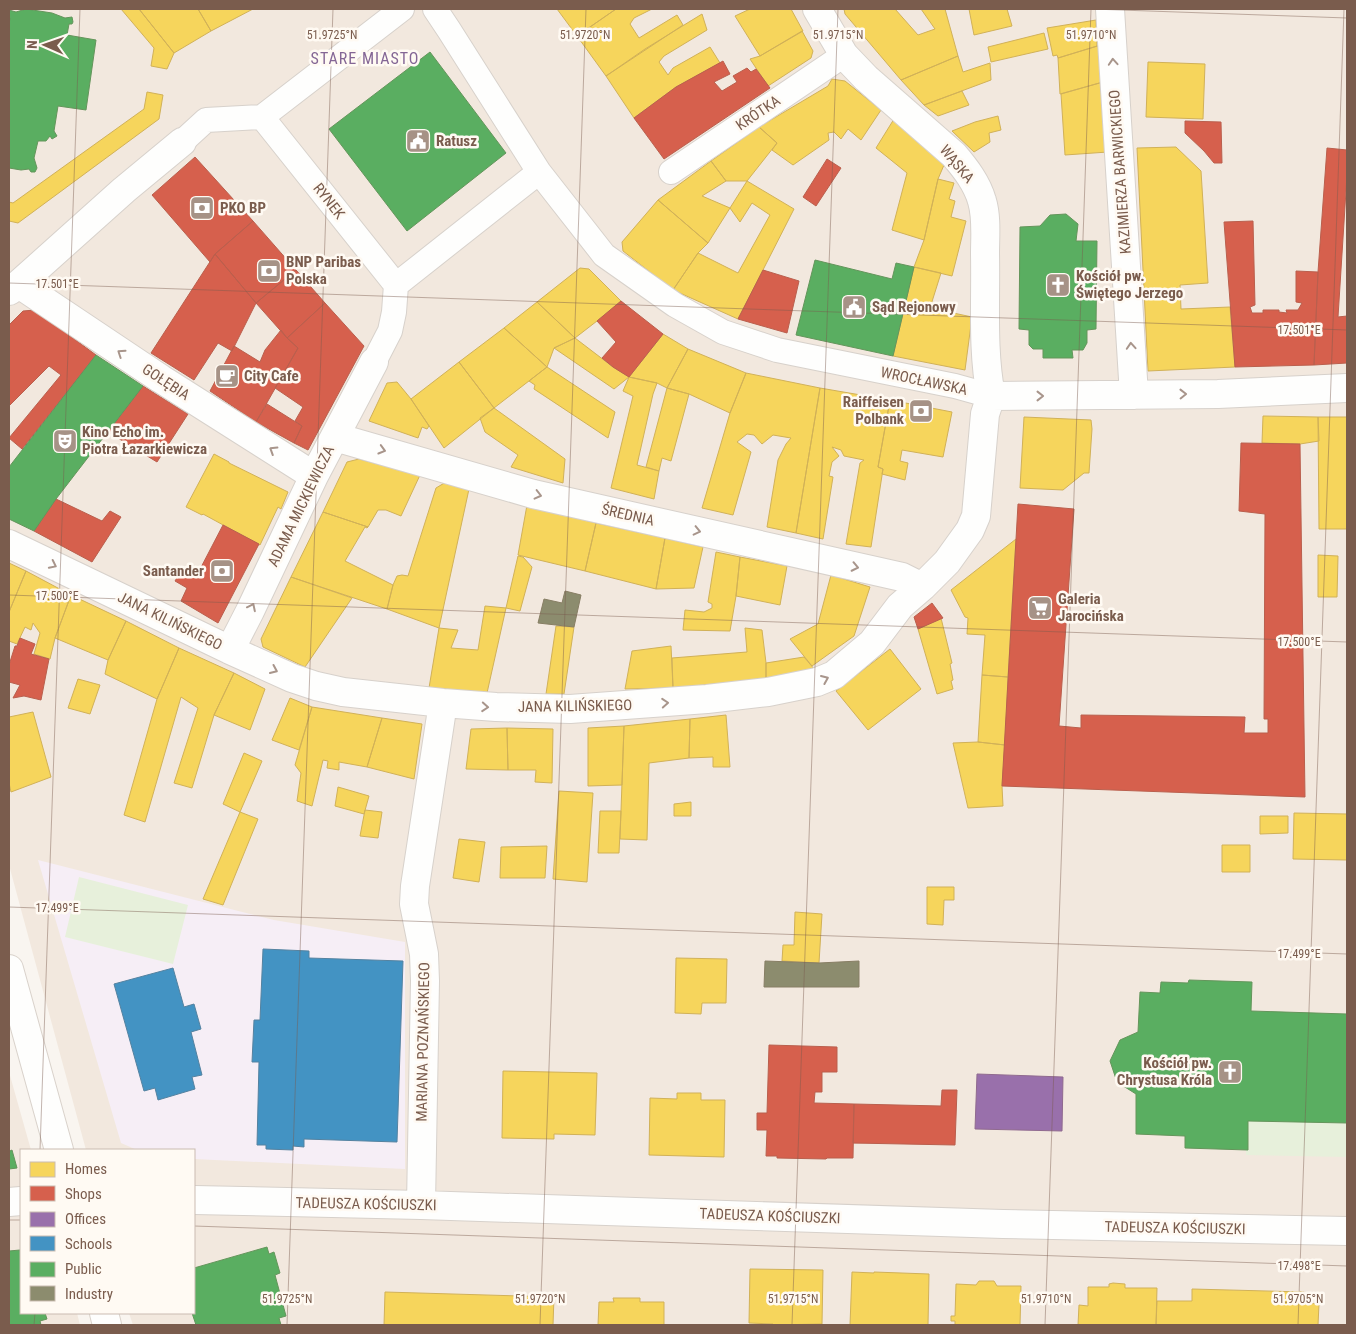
<svg xmlns="http://www.w3.org/2000/svg" width="1356" height="1334" font-family="'Roboto Condensed',sans-serif">
	<style>
		.residential { fill: #f2e8de }
		.education { fill: #f6eef6 }
		.green { fill: #e7f0db }
		.homes { fill: #f6d55c; stroke: #d1b158 }
		.shops { fill: #d6604d; stroke: #ba5f4d }
		.offices { fill: #9970ab; stroke: #906a8f }
		.schools { fill: #4393c3; stroke: #5482a0 }
		.public { fill: #5aae61; stroke: #64955b }
		.industry { fill: #8c8c6e; stroke: #877e64 }
		.lines { fill: none; stroke-linecap: round; stroke-linejoin: round }
		.pedestrian-casing { stroke: #d7d1cb; stroke-width: 26 }
		.minor-casing { stroke: #d7d1cb; stroke-width: 30 }
		.secondary-casing { stroke: #d9d2cb; stroke-width: 30 }
		.pedestrian { stroke: #fefefd; stroke-width: 24 }
		.minor { stroke: #fefefd; stroke-width: 28 }
		.secondary { stroke: #fefefd; stroke-width: 28 }
		.oneway { stroke: #a8958b }
		.ticks { fill: none; stroke: #7a5c4d; stroke-width: 1; stroke-opacity: 0.45 }
		.labels { text-anchor: middle; stroke-width: 5; stroke-linejoin: round; paint-order: stroke }
		.street-label { font-size: 15px; fill: #7a5c4d; stroke: #fffaf3 }
		.poi-label { font-size: 15px; font-weight: bold; fill: #7a5c4d; stroke: #fffaf3; text-anchor: start }
		.neighbourhood-label { font-size: 16px; letter-spacing: 1px; fill: #846695; stroke: #fffaf3 }
		.ticks-label { font-size: 12px; text-anchor: middle; fill: #7a5c4d; stroke: #fffaf3; stroke-width: 5; stroke-linejoin: round; paint-order: stroke }
	</style>
	<rect width="100%" height="100%" fill="#f9f5f0"/>
	<path class="residential" d="M9 9H1347V1325H133L129 1313H194V1150H86L9 865Z
		M9 1072 31 1150H21V1313H77L80 1325H9Z"/>
	<path class="education" d="M38 860 274 920 405 942V1169L194 1159V1150H137L121 1143Z"/>
	<path class="green" d="M79 877 188 905 173 964 65 937Z
		M1246 1120 1347 1122V1157L1246 1155Z"/>
	<path class="homes" d="M121 9H139L174 53 167 69 151 66 154 48Z
		M139 9H198L211 31 174 53Z
		M198 9H253L211 31Z
		M557 9H616L577 36Z
		M616 9H652L634 18 630 24 639 38 677 15 683 25 606 76 577 36Z
		M750 9H791L803 31 760 56 735 16Z
		M844 9H895L918 35 935 29 921 9H945L958 56 901 80 845 14Z
		M969 9H1007L1012 26 974 35Z
		M702 14 707 30 664 56 659 62 668 75 673 68 710 47 720 63 676 87 634 118 606 76 645 49Z
		M1096 20 1097 46 1058 58 1057 55 1053 56 1047 28Z
		M802 31 813 51 811 58 768 86 750 59 760 56Z
		M1044 33 1048 49 991 62 988 47Z
		M1101 45 1103 82 1060 94 1058 58Z
		M958 56 963 72 990 63 991 80 924 105 901 80Z
		M1148 62 1205 64 1203 119 1146 117Z
		M832 79 845 81 881 110 861 140 848 129 841 139 834 132 828 133 829 140 793 165 772 150 777 143 759 127 828 86Z
		M1103 82 1108 152 1065 155 1061 94Z
		M962 91 969 105 938 116 924 105Z
		M147 92 163 95 159 119 18 223 9 221V202L13 203 144 109Z
		M998 116 1001 130 989 133 990 142 974 152 952 131 975 122Z
		M894 119 944 165 938 179 924 240 892 230 907 173 876 148Z
		M759 127 777 143 747 181H726L711 161Z
		M1176 147 1201 171 1208 283 1180 285 1181 309 1230 307 1235 367 1148 371 1137 148Z
		M711 161 726 181 702 196 730 208 708 243 658 200Z
		M938 179 954 183 949 199 955 201 951 217 966 221 952 276 914 267 924 240Z
		M747 181 794 209 738 319 673 290 698 253 738 273 770 215 752 203 740 222 730 208Z
		M658 200 708 243 698 253 673 290 623 251 622 242Z
		M914 267 941 273 930 308 972 317 965 370 893 356Z
		M580 268 589 269 621 301 597 321 575 338 537 302Z
		M537 302 575 338 554 348 547 367 504 328Z
		M504 328 547 367 494 408 459 362Z
		M663 334 688 349 667 388 657 383 629 377Z
		M575 338 613 367 629 377 614 389 554 348Z
		M688 349 746 373 730 413 689 394 667 388Z
		M459 362 494 408 444 448 411 399Z
		M547 367 615 412 608 438 534 389 535 385 529 381Z
		M746 373 820 388 796 533 767 527 778 460 786 444 791 438 773 435 762 444 754 435 747 434 737 442 751 452 733 515 702 508 730 413Z
		M629 377 657 383 653 394 637 465 659 471 654 499 611 488 633 396 623 391Z
		M397 382 411 399 429 426 427 429 422 427 418 438 369 421 387 383Z
		M667 388 689 394 671 461 662 458 659 471 646 467Z
		M820 388 890 400 878 467 883 469 871 547 846 544 860 463 864 460 844 456 841 450 832 447 839 456 832 462 829 476 833 477 823 539 796 533Z
		M890 400 952 412 943 457 902 450 900 461 908 463 905 480 882 474 883 469 878 467Z
		M494 408 565 459 563 483 511 467 518 455 485 432 480 418Z
		M1263 416 1318 417 1319 441 1300 444 1262 443Z
		M1024 417 1091 420 1092 429 1089 473H1084L1063 490 1020 488Z
		M1318 417H1347V529H1319Z
		M214 454 229 462V463L288 492 281 509 278 507 260 545 203 514 202 515 186 507Z
		M359 459 420 475 401 516 386 510H378L368 527 323 512 347 462Z
		M446 482 469 489 439 628 387 609 393 585 397 576 402 575 408 576 436 488Z
		M527 505 596 523 585 571 518 555Z
		M323 512 368 527 367 528 365 527 345 561 393 585 387 609 291 577Z
		M596 523 665 538 656 589 585 571Z
		M665 538 703 547 694 588 656 589Z
		M1016 539 1008 677 982 675 985 635 967 634 968 618 965 617 951 590Z
		M716 552 740 557 736 596 730 631 683 630 685 610 704 612 712 608V604L708 602Z
		M1318 555 1338 556 1337 597H1318Z
		M518 556 523 557 532 567 520 611 506 608Z
		M740 557 787 566 780 605 736 596Z
		M9 563 26 571 9 612Z
		M26 571 71 595 55 638 50 659 34 654 40 633 33 623 31 630 25 627 17 644 9 641V612Z
		M831 575 870 587 854 636 812 666 790 639 818 624Z
		M291 577 352 598 305 667 263 647 261 639Z
		M71 595 126 621 108 660 55 638Z
		M485 606 506 608 487 693 429 688 439 628 458 630 451 648 478 650Z
		M941 618 952 663 950 664 953 680 951 681 953 689 937 694 918 629Z
		M126 621 179 648 157 699 105 674 108 660Z
		M556 626 574 627 564 694H546Z
		M745 628 762 630 766 663V679L673 688 672 658 747 652Z
		M671 646 673 688 625 689 632 651Z
		M179 648 234 673 214 715 192 788 174 783 198 708 181 697 145 822 124 815 157 699Z
		M890 649 921 689 868 730 836 691Z
		M804 657 815 670 766 679V663Z
		M234 673 265 689 250 730 214 715Z
		M982 675 1008 677 1005 745 978 742Z
		M78 679 100 685 90 714 68 708Z
		M290 698 312 707 299 750 272 740Z
		M312 707 382 718 367 767 339 762V770L327 768 328 761 323 760 312 806 297 801 301 773 295 765Z
		M33 712 51 777 11 792 9 783V717Z
		M726 715 730 767H713V757L689 758 690 719Z
		M382 718 422 724 414 779 367 767Z
		M690 719 689 758 649 763 647 840 620 839 624 726Z
		M624 726 622 785 588 786V728Z
		M507 728 508 770 466 769 471 729Z
		M507 728 553 729 552 783 535 782 536 770H508Z
		M978 742 1005 745 1002 786 1003 806 968 808 953 743Z
		M244 753 262 761 240 812 223 804Z
		M338 787 369 796 364 814 335 806Z
		M559 791 593 793 587 882 553 879Z
		M691 802V816H674V804Z
		M365 810 382 812 378 838 360 836Z
		M600 811H621L619 853H598Z
		M240 812 258 819 223 905 203 899Z
		M1294 813 1347 814V860L1293 859Z
		M1260 816H1288V833L1260 834Z
		M459 839 485 842 479 882 453 878Z
		M1222 845H1250V872H1222Z
		M547 846 545 878H500L501 847Z
		M927 887H954V900H944L943 925 927 924Z
		M795 912 822 914 819 963 782 961 783 945H794Z
		M676 958 727 959 726 1003H702L701 1014 675 1013Z
		M503 1071 597 1073 595 1135 554 1134V1139L502 1138Z
		M677 1093H701V1100H725L724 1157 649 1155 650 1098 677 1099Z
		M750 1269 823 1270 822 1324 773 1325V1324L749 1323Z
		M852 1272 874 1273V1272L929 1274 928 1325H850Z
		M979 1281H994L997 1286H1021L1020 1325H955V1321H951V1316H955L956 1284 976 1285Z
		M1113 1283 1125 1284V1288H1157L1156 1325H1078L1079 1305 1088 1306V1287H1109V1284Z
		M1192 1289 1304 1292V1303L1319 1304 1318 1325H1156L1157 1301H1192Z
		M385 1292 554 1297 553 1325H384Z
		M613 1298H640V1302H664V1325H598L599 1302H614Z"/>
	<path class="shops" d="M723 61 730 74 714 82 722 91 737 82 733 76 747 68 751 72 756 69 770 88 664 159 634 118 676 87Z
		M1185 121 1221 122 1222 163H1214L1204 151 1185 133Z
		M1327 148 1347 150V175L1338 317 1347 316V363L1314 365 1318 272Z
		M195 157 253 221 215 254 210 262 152 195Z
		M827 159 841 168 816 206 803 197Z
		M253 221 296 270 256 303 215 254Z
		M1253 221 1255 305 1250 307 1252 313H1263V310H1279V312L1287 313 1286 310H1298L1302 303 1296 302V271L1318 272 1314 365 1235 367 1224 222Z
		M215 254 256 303 232 351 218 343 194 380 151 353Z
		M296 270 325 303 287 338 256 303Z
		M763 270 799 281 787 333 738 319Z
		M621 301 663 334 629 377 613 367 602 358 616 342 597 321Z
		M325 303 364 346 308 450 294 443 302 426 295 421 303 407 275 388 298 348 287 338Z
		M35 310 96 355 22 449 9 438 61 375 49 366 9 406V325L23 311Z
		M281 330 287 338 298 348 256 422 210 391 234 346 260 362 265 350Z
		M143 386 188 414 157 462 108 432Z
		M267 404 302 426 294 443 256 422Z
		M1241 443 1300 444 1305 797 1002 786 1018 504 1074 509 1059 726 1081 728V715L1245 717 1244 733H1268V719H1264L1265 514 1239 511Z
		M56 499 102 521 110 511 121 517 92 562 34 531Z
		M223 525 259 544 218 623 181 601 187 588 175 581 183 568 197 575Z
		M932 603 943 618 918 629 914 617Z
		M20 638 35 644 31 654 49 659 41 700 24 696 13 698 20 685 9 682V665L15 646H17Z
		M769 1045 837 1047V1072H822V1092H815L814 1103 854 1104 853 1158H827L826 1159 777 1158V1156H766L767 1130H757V1113H767Z
		M942 1090H957L955 1145 853 1143 854 1104 941 1106Z"/>
	<path class="offices" d="M977 1074 1063 1077 1062 1131 975 1129Z"/>
	<path class="schools" d="M263 949 309 951V958L403 961 397 1142 304 1139V1147L293 1146V1150L266 1149V1145H257L259 1062H252L254 1020H260Z
		M173 968 184 1007 194 1004 201 1029 191 1032 202 1075 192 1077 195 1089 158 1100 155 1088 144 1091 114 984Z"/>
	<path class="public" d="M26 9 52 13 65 18 72 17 73 22 72 24H69L67 35 96 40 86 110 58 106 54 131 57 136 52 139 50 136 46 141H38L34 158 37 168 35 172H31L29 169 21 170 9 168V24L10 18 9 17V10L16 12Z
		M430 52 506 153 407 231 329 129Z
		M1066 214 1078 224 1076 241H1097L1096 329 1087 330V343L1083 350H1072L1073 358H1043V349H1033L1029 345V330L1019 329 1020 227 1040 226 1050 215Z
		M815 260 892 279 896 263 914 267 893 356 796 335Z
		M96 355 143 386 56 499 34 531 9 519V467Z
		M1189 980 1252 982 1251 1011 1347 1014V1123L1248 1121V1150L1185 1148V1136L1136 1134V1094L1117 1082 1110 1061 1120 1040 1138 1032 1140 992 1160 993 1161 982 1188 983Z
		M9 1148 10 1151 12 1150 17 1168 9 1169Z
		M267 1247 269 1254 274 1252 280 1273 275 1275 286 1316 279 1318 281 1325H196L192 1313H194V1268Z
		M20 1250 21 1254V1313H45L47 1319 40 1321 41 1325H9V1251Z"/>
	<path class="industry" d="M565 591 581 595 574 627 538 623 544 599 562 603Z
		M765 961 819 963 859 961V987H764Z"/>
	<g class="lines">
		<defs>
			<path id="pedestrian" d="M435 9 449 30 539 172 604 255 675 305 723 332 777 350 955 386 991 396
				M262 117 396 285
				M182 142 206 120 262 117 402 9
				M671 172 844 55
				M374 362 390 331 394 312 396 285 539 172"/>
			<path id="minor" d="M817 9 844 55 866 78 954 155C965 168 977 183 982 201 987 217 985 237 985 254 986 302 982 349 991 396
				M1110 9 1134 395
				M19 284 161 379 314 476
				M9 291 19 284 124 190 182 142
				M991 396 1218 394 1347 388
				M335 437 533 494 902 577 922 587
				M9 544 230 650 292 678 316 686 343 692 443 703 496 707 570 709 707 699 768 692 817 682 834 675 872 643 900 606 922 587 947 562 970 530 976 516 985 414 991 396
				M230 650 250 611 314 476 374 362
				M194 1200 421 1205 1003 1224 1347 1231
				M9 1202 21 1201
				M421 1205 425 981 424 954 414 904 415 886 443 703"/>
			<path id="secondary" d="M9 969 59 1150
				M104 1313 107 1325"/>
		</defs>
		<use href="#pedestrian" class="pedestrian-casing"/>
		<use href="#minor" class="minor-casing"/>
		<use href="#secondary" class="secondary-casing"/>
		<use href="#pedestrian" class="pedestrian"/>
		<use href="#minor" class="minor"/>
		<use href="#secondary" class="secondary"/>
	</g>
	<defs><path id="oneway-chevron" d="M-2-3.5L2.5 0L-2 3.5" fill="none" stroke-width="1.6" stroke-linecap="round" stroke-linejoin="round" transform="scale(1.25)"/></defs>
	<g class="oneway">
		<use href="#oneway-chevron" transform="translate(1113 62) rotate(-94)"/>
		<use href="#oneway-chevron" transform="translate(1131 346) rotate(-94)"/>
		<use href="#oneway-chevron" transform="translate(121 353) rotate(-146)"/>
		<use href="#oneway-chevron" transform="translate(1183 394) rotate(-1)"/>
		<use href="#oneway-chevron" transform="translate(1040 396)"/>
		<use href="#oneway-chevron" transform="translate(273 450) rotate(-148)"/>
		<use href="#oneway-chevron" transform="translate(382 450) rotate(16)"/>
		<use href="#oneway-chevron" transform="translate(538 495) rotate(14)"/>
		<use href="#oneway-chevron" transform="translate(697 531) rotate(13)"/>
		<use href="#oneway-chevron" transform="translate(53 565) rotate(26)"/>
		<use href="#oneway-chevron" transform="translate(855 567) rotate(12)"/>
		<use href="#oneway-chevron" transform="translate(252 607) rotate(-64)"/>
		<use href="#oneway-chevron" transform="translate(274 670) rotate(24)"/>
		<use href="#oneway-chevron" transform="translate(825 679) rotate(-23)"/>
		<use href="#oneway-chevron" transform="translate(665 703) rotate(-4)"/>
		<use href="#oneway-chevron" transform="translate(485 707) rotate(4)"/>
	</g>
	<path class="ticks" d="M1092 9 1347 18M9 283 1347 330M9 595 1347 642M9 907 1347 954M40 1150 80 9M9 1220H21M194 1226 1347 1266M34 1325 35 1313M287 1325 333 9M540 1325 586 9M792 1325 838 9M1045 1325 1091 9M1298 1325 1344 9"/>
	<defs>
		<symbol id="civic-square" viewBox="-11 -11 22 22"><rect x="-9" y="-9" width="18" height="18" rx="4" fill="#a69286" stroke="#fffaf3"/><path d="M-.6-6.5H3V-4.5H.6V-3L4-1V1h2V6H-6V1h2V-1L-.6-3ZM-1.2 2.5V6h2.4V2.5Z" fill="#fff"/></symbol>
		<symbol id="bank-square" viewBox="-11 -11 22 22"><rect x="-9" y="-9" width="18" height="18" rx="4" fill="#a69286" stroke="#fffaf3"/><path d="M-6-4H6V4H-6ZM0-2.3a2.3 2.3 0 1 0 0 4.6a2.3 2.3 0 1 0 0-4.6Z" fill="#fff"/></symbol>
		<symbol id="church-square" viewBox="-11 -11 22 22"><rect x="-9" y="-9" width="18" height="18" rx="4" fill="#a69286" stroke="#fffaf3"/><path d="M-1.2-6h2.4v3.5h3.3v2.4h-3.3V6h-2.4V-.1h-3.3v-2.4h3.3Z" fill="#fff"/></symbol>
		<symbol id="cafe-square" viewBox="-11 -11 22 22"><rect x="-9" y="-9" width="18" height="18" rx="4" fill="#a69286" stroke="#fffaf3"/><path d="M-5.5-4.5H6V0H3Q3 3.5 0 3.5H-2.5Q-5.5 3.5-5.5 0ZM3-3.2v2h1.7v-2ZM-6 4.5H4V6H-6Z" fill="#fff"/></symbol>
		<symbol id="theatre-square" viewBox="-11 -11 22 22"><rect x="-9" y="-9" width="18" height="18" rx="4" fill="#a69286" stroke="#fffaf3"/><path d="M-5-5.5Q0-4 5-5.5V0Q5 5 0 6Q-5 5-5 0ZM-3.3-2.5H-1v1.5H-3.3ZM1-2.5H3.3v1.5H1ZM-2.8 1Q0 5.5 2.8 1Z" fill="#fff"/></symbol>
		<symbol id="supermarket-square" viewBox="-11 -11 22 22"><rect x="-9" y="-9" width="18" height="18" rx="4" fill="#a69286" stroke="#fffaf3"/><path d="M-6-5.5h2.5l.6 2H6L4.5 2H-2.5L-4.4-4H-6ZM-1.5 3.2a1.3 1.3 0 1 0 .1 0ZM3 3.2a1.3 1.3 0 1 0 .1 0Z" fill="#fff"/></symbol>
	</defs>
	<g fill-rule="evenodd">
		<use href="#civic-square" x="404" y="127" width="28" height="28"/>
		<use href="#bank-square" x="188" y="194" width="28" height="28"/>
		<use href="#bank-square" x="255" y="257" width="28" height="28"/>
		<use href="#church-square" x="1044" y="271" width="28" height="28"/>
		<use href="#civic-square" x="840" y="293" width="28" height="28"/>
		<use href="#cafe-square" x="213" y="362" width="28" height="28"/>
		<use href="#bank-square" x="907" y="397" width="28" height="28"/>
		<use href="#theatre-square" x="51" y="427" width="28" height="28"/>
		<use href="#bank-square" x="208" y="557" width="28" height="28"/>
		<use href="#supermarket-square" x="1026" y="594" width="28" height="28"/>
		<use href="#church-square" x="1216" y="1058" width="28" height="28"/>
	</g>
	<g class="labels">
		<g class="street-label">
			<text transform="translate(758 113) rotate(-34)" y="5">KRÓTKA</text>
			<text transform="translate(957 164) rotate(50)" y="5">WĄSKA</text>
			<text transform="translate(1120 172) rotate(-94)" y="5">KAZIMIERZA BARWICKIEGO</text>
			<text transform="translate(329 201) rotate(52)" y="5">RYNEK</text>
			<text transform="translate(924 381) rotate(12)" y="5">WROCŁAWSKA</text>
			<text transform="translate(166 382) rotate(33)" y="5">GOŁĘBIA</text>
			<text transform="translate(301 506) rotate(-64)" y="5">ADAMA MICKIEWICZA</text>
			<text transform="translate(628 515) rotate(13)" y="5">ŚREDNIA</text>
			<text transform="translate(170 621) rotate(26)" y="5">JANA KILIŃSKIEGO</text>
			<text transform="translate(575 706) rotate(-1)" y="5">JANA KILIŃSKIEGO</text>
			<text transform="translate(423 1042) rotate(-89)" y="5">MARIANA POZNAŃSKIEGO</text>
			<text transform="translate(366 1204) rotate(1)" y="5">TADEUSZA KOŚCIUSZKI</text>
			<text transform="translate(770 1216) rotate(2)" y="5">TADEUSZA KOŚCIUSZKI</text>
			<text transform="translate(1175 1228) rotate(1)" y="5">TADEUSZA KOŚCIUSZKI</text>
		</g>
		<g class="poi-label">
			<text x="436" y="146">Ratusz</text>
			<text x="220" y="213">PKO BP</text>
			<text x="286" y="267">BNP Paribas<tspan x="286" dy="17">Polska</tspan></text>
			<text x="1076" y="281">Kościół pw.<tspan x="1076" dy="17">Świętego Jerzego</tspan></text>
			<text x="872" y="312">Sąd Rejonowy</text>
			<text x="244" y="381">City Cafe</text>
			<text x="904" y="407" text-anchor="end">Raiffeisen<tspan x="904" dy="17">Polbank</tspan></text>
			<text x="82" y="437">Kino Echo im.<tspan x="82" dy="17">Piotra Łazarkiewicza</tspan></text>
			<text x="204" y="576" text-anchor="end">Santander</text>
			<text x="1058" y="604">Galeria<tspan x="1058" dy="17">Jarocińska</tspan></text>
			<text x="1212" y="1068" text-anchor="end">Kościół pw.<tspan x="1212" dy="17">Chrystusa Króla</tspan></text>
		</g>
		<g class="neighbourhood-label">
			<text x="365" y="64">STARE MIASTO</text>
		</g>
	</g>
	<g class="ticks-label">
		<text x="332" y="39">51.9725°N</text>
		<text x="585" y="39">51.9720°N</text>
		<text x="838" y="39">51.9715°N</text>
		<text x="1091" y="39">51.9710°N</text>
		<text x="57" y="288">17.501°E</text>
		<text x="1299" y="334">17.501°E</text>
		<text x="57" y="600">17.500°E</text>
		<text x="1299" y="646">17.500°E</text>
		<text x="57" y="912">17.499°E</text>
		<text x="1299" y="958">17.499°E</text>
		<text x="1299" y="1270">17.498°E</text>
		<text x="287" y="1303">51.9725°N</text>
		<text x="540" y="1303">51.9720°N</text>
		<text x="793" y="1303">51.9715°N</text>
		<text x="1046" y="1303">51.9710°N</text>
		<text x="1298" y="1303">51.9705°N</text>
	</g>
	<rect width="1356" height="1334" fill="none" stroke="#7a5c4d" stroke-width="20"/>
	<rect x="20" y="1149" width="175" height="165" fill="#fffaf3" stroke="#cabbb1"/>
	<rect x="30" y="1162" width="25" height="15" fill="#f6d55c" stroke="#cabbb1"/>
	<text x="65" y="1174" font-size="15" fill="#7a5c4d">Homes</text>
	<rect x="30" y="1186" width="25" height="15" fill="#d6604d" stroke="#cabbb1"/>
	<text x="65" y="1199" font-size="15" fill="#7a5c4d">Shops</text>
	<rect x="30" y="1212" width="25" height="15" fill="#9970ab" stroke="#cabbb1"/>
	<text x="65" y="1224" font-size="15" fill="#7a5c4d">Offices</text>
	<rect x="30" y="1236" width="25" height="15" fill="#4393c3" stroke="#cabbb1"/>
	<text x="65" y="1249" font-size="15" fill="#7a5c4d">Schools</text>
	<rect x="30" y="1262" width="25" height="15" fill="#5aae61" stroke="#cabbb1"/>
	<text x="65" y="1274" font-size="15" fill="#7a5c4d">Public</text>
	<rect x="30" y="1286" width="25" height="15" fill="#8c8c6e" stroke="#cabbb1"/>
	<text x="65" y="1299" font-size="15" fill="#7a5c4d">Industry</text>
	<g transform="translate(45 45) rotate(272)" stroke="#fffaf3" stroke-width="4" paint-order="stroke">
	<path d="M0-4L9 19L0 12L-9 19Z" fill="#7a5c4d"/>
	<text y="-8" font-size="14" font-weight="bold" text-anchor="middle" fill="#7a5c4d">N</text>
	</g>
</svg>
